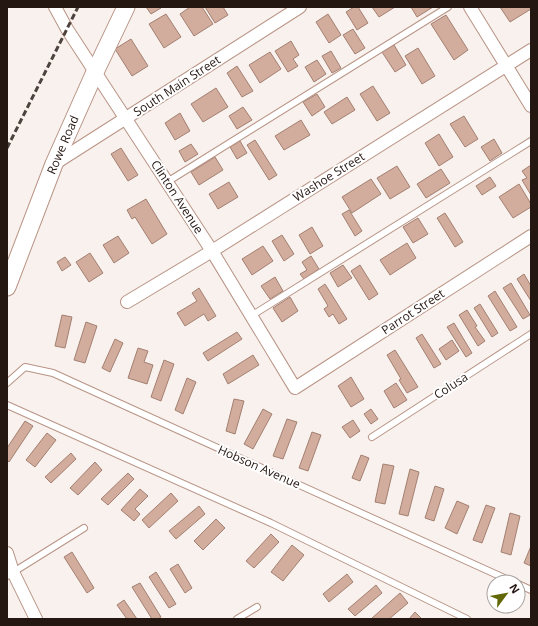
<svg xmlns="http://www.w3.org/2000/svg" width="538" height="626" font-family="'Open Sans',sans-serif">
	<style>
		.building { fill: #d2ac9d; stroke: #a38071 }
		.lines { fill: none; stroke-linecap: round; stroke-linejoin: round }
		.service-casing { stroke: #b89485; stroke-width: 8 }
		.minor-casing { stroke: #b89485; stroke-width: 14 }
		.secondary-casing { stroke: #b89485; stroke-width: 19 }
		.service { stroke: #fff; stroke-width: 6 }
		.minor { stroke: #fff; stroke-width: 12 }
		.secondary { stroke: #fff; stroke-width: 17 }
		.rail { stroke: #4e423d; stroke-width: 3; stroke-dasharray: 6 3; stroke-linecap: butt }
		.labels { text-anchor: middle; stroke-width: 4; stroke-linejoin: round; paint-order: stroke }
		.street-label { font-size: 12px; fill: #241611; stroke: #fff }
	</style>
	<rect width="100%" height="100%" fill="#f9f1ee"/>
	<path class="building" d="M146 7H160L161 8 151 14Z
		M190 7H202L213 24 194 36 180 14Z
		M205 7H223L228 15 215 23Z
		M354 7H358L368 23 357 30 346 12Z
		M372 7H395L379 17Z
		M411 7H433L417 17Z
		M500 7H531V9L510 22Z
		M166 14 181 37 164 48 149 24Z
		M328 14 341 35 329 43 316 22Z
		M446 15 468 50 454 60 431 24Z
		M353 29 365 48 355 54 343 35Z
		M131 39 148 66 132 76 115 49Z
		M291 41 299 55 293 59 298 66 288 72 275 51Z
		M394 45 406 65 395 72 382 52Z
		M418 48 435 76 422 84 405 56Z
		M331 51 341 68 332 73 322 56Z
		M270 52 281 69 260 83 249 65Z
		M317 60 326 74 314 82 305 67Z
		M237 66 253 91 242 97 227 73Z
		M373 86 390 113 377 121 360 94Z
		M216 88 228 107 203 122 191 104Z
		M317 94 325 107 312 116 303 102Z
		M347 97 355 110 332 124 324 112Z
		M243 107 252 120 237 129 229 116Z
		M180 113 190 131 175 140 165 123Z
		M464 116 478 139 465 147 450 124Z
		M301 120 310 135 284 150 275 136Z
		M439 134 453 157 439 166 425 143Z
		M494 139 502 153 490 161 481 147Z
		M255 140 277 175 269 180 247 145Z
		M240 141 247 153 237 159 230 147Z
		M191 144 198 154 185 162 179 151Z
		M121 148 138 175 128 181 111 154Z
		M215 157 223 170 199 185 191 172Z
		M531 165V195L522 180 527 178 522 171Z
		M397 166 410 187 390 199 377 178Z
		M441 169 450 183 426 198 417 184Z
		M490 177 496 186 482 195 476 186Z
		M371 179 381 194 352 213 342 197Z
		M229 182 238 197 218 209 209 194Z
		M519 184 531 204V207L513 218 499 197Z
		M146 199 167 234 152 244 135 217 132 219 127 210Z
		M349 210 362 231 355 236 342 214Z
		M445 213 463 242 455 247 437 218Z
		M418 218 428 234 413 243 403 227Z
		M312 227 323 246 310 254 299 235Z
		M282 235 294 254 284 261 272 241Z
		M118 236 129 253 114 263 103 245Z
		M407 243 416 258 390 275 380 260Z
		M263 246 273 261 252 275 242 259Z
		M90 253 103 273 89 282 76 262Z
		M311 256 319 269 304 279 300 274 307 270 302 262Z
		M65 257 71 265 62 271 57 262Z
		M343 265 352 278 338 287 330 273Z
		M360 265 378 294 369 300 351 271Z
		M524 274 531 286V301L517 279Z
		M275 277 283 291 270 299 261 286Z
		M511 283 530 315 523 319 503 288Z
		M325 284 347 319 339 324 333 314 329 317 324 309 328 306 318 289Z
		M199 288 216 316 208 321 204 314 185 326 177 313 197 301 192 293Z
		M495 291 517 327 510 331 488 296Z
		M290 297 298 311 282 322 273 308Z
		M480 304 498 333 492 337 474 308Z
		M467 310 477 326 475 327 485 341 478 346 459 315Z
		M62 315 72 317 65 348 55 346Z
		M86 322 97 326 85 363 74 360Z
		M454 323 472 353 466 357 447 327Z
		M237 332 242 339 208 361 203 353Z
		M422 334 441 364 434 368 416 338Z
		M115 339 123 343 110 372 102 368Z
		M452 340 459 351 446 360 439 349Z
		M138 348 148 351 144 362 153 365 147 384 128 378Z
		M395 350 418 387 407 393 399 380 401 379 387 355Z
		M253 355 259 365 228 384 223 374Z
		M164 360 174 364 161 401 151 397Z
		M351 377 364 399 351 407 338 386Z
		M187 378 196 382 183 414 175 410Z
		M396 383 407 400 394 408 384 391Z
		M234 399 244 401 235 434 226 431Z
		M263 409 272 414 253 449 244 444Z
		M371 409 378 419 371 424 364 414Z
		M287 419 297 422 283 459 273 456Z
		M353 420 360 431 350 438 342 427Z
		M25 421 33 426 9 462 7 460V448Z
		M312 432 321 435 308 471 299 468Z
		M47 433 56 440 35 467 26 460Z
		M71 453 76 459 51 483 45 477Z
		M361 455 369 458 360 481 352 478Z
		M95 462 102 470 78 495 70 488Z
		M383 464 394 466 385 504 375 502Z
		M410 469 419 472 408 516 399 514Z
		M128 473 134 479 108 505 101 499Z
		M435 486 444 489 434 521 425 518Z
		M140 489 148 496 135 509 140 514 134 521 121 510Z
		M171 493 178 501 149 528 142 520Z
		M457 501 469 506 457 534 445 528Z
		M486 505 495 508 482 543 473 540Z
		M199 506 205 514 176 539 169 531Z
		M510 513 520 516 511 555 501 552Z
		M216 519 225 528 203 550 194 541Z
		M271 534 279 542 254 568 246 561Z
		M292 545 304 555 283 581 271 572Z
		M531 546V566L524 563Z
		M72 552 94 588 87 593 64 557Z
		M178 564 192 588 185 593 170 569Z
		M156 572 176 604 169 608 149 577Z
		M347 574 353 582 329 602 323 594Z
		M140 583 161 617 158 619H152L132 587Z
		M376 585 382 593 355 616 348 609Z
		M400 593 408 603 389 619H371Z
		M124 600 137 619H127L117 605Z
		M415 612 422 619H409Z"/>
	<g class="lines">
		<defs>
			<path id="service" d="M167 182 448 7
				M251 316 531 141
				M7 383 25 367 53 373 132 409 513 582
				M7 405 271 523 467 619
				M372 437 531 334
				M7 576 84 528
				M518 584 531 590
				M237 619 257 607"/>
			<path id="minor" d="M55 7 67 29 212 251 295 388 531 236
				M470 7 531 106
				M54 164 300 7
				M127 302 212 251 531 50
				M7 553 13 572 36 619"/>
			<path id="secondary" d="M7 287 54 164 95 72 126 7"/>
		</defs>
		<use href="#service" class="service-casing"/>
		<use href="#minor" class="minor-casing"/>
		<use href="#secondary" class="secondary-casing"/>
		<use href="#service" class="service"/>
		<use href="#minor" class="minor"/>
		<use href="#secondary" class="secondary"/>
		<path class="rail" d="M7 148 78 7"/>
	</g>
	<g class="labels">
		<g class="street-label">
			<text transform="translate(177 86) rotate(-33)" y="4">South Main Street</text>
			<text transform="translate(63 145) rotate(-67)" y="4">Rowe Road</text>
			<text transform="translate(329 177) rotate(-32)" y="4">Washoe Street</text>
			<text transform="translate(177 197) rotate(57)" y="4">Clinton Avenue</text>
			<text transform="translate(413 312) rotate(-33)" y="4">Parrot Street</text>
			<text transform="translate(451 386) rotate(-33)" y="4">Colusa</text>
			<text transform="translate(259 467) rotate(24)" y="4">Hobson Avenue</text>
		</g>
	</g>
	<rect width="538" height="626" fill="none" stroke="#241611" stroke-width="16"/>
	<g transform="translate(506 594) rotate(58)"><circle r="19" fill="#ffffff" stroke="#a7a2a0"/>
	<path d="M0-3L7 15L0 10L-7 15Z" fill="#626808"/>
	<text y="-6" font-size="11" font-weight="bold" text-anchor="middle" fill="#241611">N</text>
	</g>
</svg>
